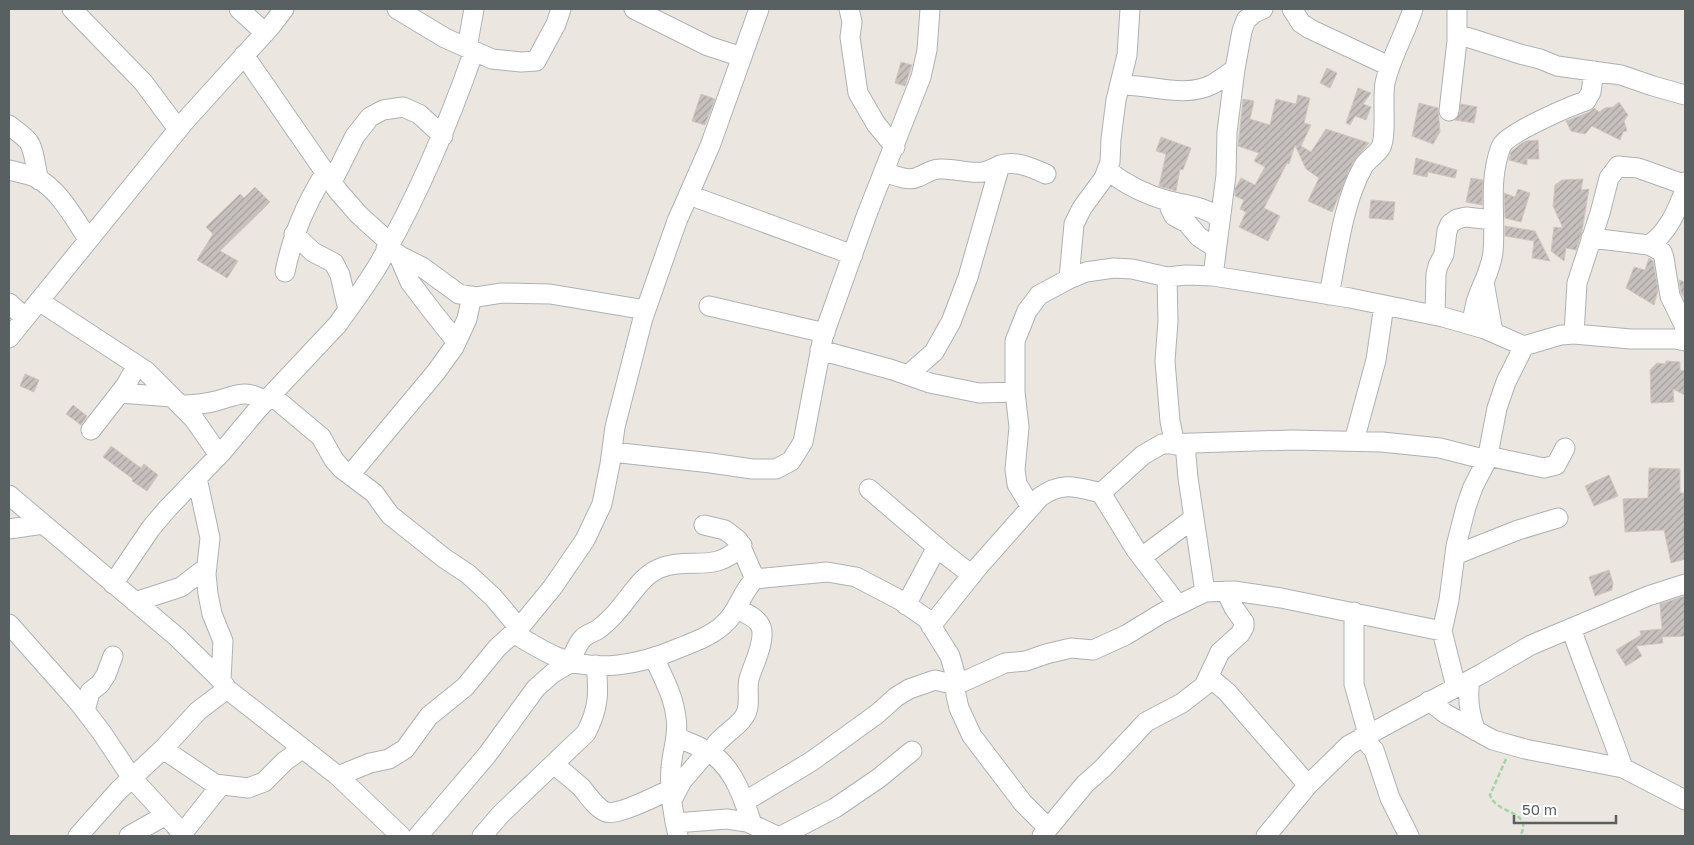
<svg xmlns="http://www.w3.org/2000/svg" width="1694" height="845" font-family="'Golos Text',sans-serif">
	<style>
		.building { fill: url(#building-hatch); stroke: #d1c6bf }
		.lines { fill: none; stroke-linecap: round; stroke-linejoin: round }
		.minor-casing { stroke: #acb2b4; stroke-width: 21 }
		.path { stroke: #a2d6a0; stroke-width: 2.5; stroke-dasharray: 5 2.5; stroke-linecap: butt }
		.minor { stroke: #fff; stroke-width: 19 }
	</style>
	<defs>
		<pattern id="building-hatch" width="6" height="6" patternUnits="userSpaceOnUse" patternTransform="scale(1.25)"><rect width="6" height="6" fill="#c7c1be"/><path d="M-1 1l2-2M0 6l6-6M5 7l2-2" fill="none" stroke="#a5a09e"/></pattern>
	</defs>
	<rect width="100%" height="100%" fill="#ece6e1"/>
	<path class="building" d="M901 62 912 65 905 86 895 83Z
		M1327 68 1337 73 1330 88 1320 83Z
		M1358 88 1371 93 1363 104 1371 107 1366 120 1355 116 1350 125 1346 123Z
		M701 94 715 99 705 125 692 121Z
		M1298 95 1310 98 1304 123 1311 125 1301 146 1311 152 1326 129 1369 143 1353 162 1332 212 1308 201 1319 178 1306 169 1295 145 1289 164 1287 163 1264 208 1280 216 1268 241 1239 227 1246 212 1240 209 1244 200 1235 196V189L1241 178 1255 185 1265 167 1254 161 1259 153 1238 146 1243 99 1254 101 1250 119 1270 125 1276 99 1296 104Z
		M1619 102 1628 115 1624 121 1627 131 1623 132 1620 140 1592 126 1585 134 1571 131 1566 121 1590 112 1594 108 1599 112 1605 108 1613 107Z
		M1419 103 1438 108 1440 132 1433 144 1412 136Z
		M1461 104 1477 107 1474 123 1455 120 1460 113Z
		M1161 137 1191 148 1183 170 1180 169 1176 191 1159 186 1166 154 1156 151Z
		M1538 140 1539 159H1527V165L1509 160 1511 152 1522 143 1526 141Z
		M1416 158 1457 170 1455 178 1428 172 1427 177 1413 174Z
		M1471 178 1483 180 1482 205 1466 202Z
		M1583 179 1581 190 1589 189 1582 231 1576 250 1566 248 1564 261 1551 251 1554 227 1563 228 1553 206 1555 185 1562 180Z
		M255 187 270 202 220 251 238 261 227 278 197 260 213 234 206 227 240 194 244 198Z
		M1518 189 1530 193 1521 222 1505 218 1504 193 1515 197Z
		M1371 200 1395 202 1393 220 1369 218Z
		M1505 226 1535 231 1550 261 1532 258 1534 241 1505 236Z
		M1649 258 1653 261 1658 290 1654 305 1626 288 1634 267 1645 270Z
		M1679 280 1685 282V298L1681 293Z
		M1666 361 1680 362V370L1685 371V395L1673 389 1674 402 1651 403 1650 370 1657 363 1666 364Z
		M25 374 39 380 34 392 20 386Z
		M73 405 87 416 81 425 66 414Z
		M111 446 141 468 144 464 158 475 147 491 132 481 133 479 103 457Z
		M1649 468 1680 469V493H1685V559L1671 563 1664 530 1625 532 1623 499 1648 498Z
		M1609 475 1618 496 1594 506 1585 486Z
		M1609 570 1613 583 1612 590 1595 596 1589 577Z
		M1685 596V636L1662 637 1663 643 1636 646 1642 656 1626 666 1616 650 1641 635 1640 631 1662 629 1660 604Z"/>
	<g class="lines">
		<defs>
			<path id="minor" d="M72 9 143 82 178 129
				M239 9 265 33
				M397 9 445 38 492 59 521 62 536 61 556 24 561 9
				M634 9 708 46 742 57
				M849 9 852 22 850 37 858 93 876 124 895 147
				M1292 9 1301 23 1310 29 1389 66
				M1457 34 1520 54 1540 59 1557 66 1621 75 1653 86 1685 95
				M467 48 474 9
				M244 55 338 191 359 215 390 243
				M1120 85C1149 84 1185 99 1213 84 1220 80 1228 74 1235 69
				M1449 111 1457 41V9
				M9 125C15 130 23 135 28 141 35 150 35 168 39 180
				M9 170C17 172 27 174 35 177 59 189 74 218 88 239
				M1107 170C1126 185 1146 195 1169 201 1189 206 1203 206 1220 218
				M885 172C894 175 908 182 918 177 926 174 931 169 940 169 954 168 968 174 983 172 989 171 995 167 1001 165 1016 160 1032 168 1046 174
				M332 182 355 136 370 117 383 110 403 107 419 114 443 136
				M689 195 853 255
				M1170 201V208L1174 216 1187 223 1199 237 1216 248
				M294 234 313 252 334 263 340 275 348 310
				M1591 238 1649 245 1662 252 1664 258 1670 296 1685 327
				M1649 245C1668 233 1677 210 1685 190
				M386 249 422 267 459 294 476 297 502 293 550 294 646 310
				M398 254 410 282 432 311 456 341
				M285 272C293 233 305 206 325 173
				M1213 276 1226 175 1227 132 1235 69 1242 31 1246 20 1254 13 1263 9
				M1167 277 1168 321 1165 361 1170 421 1175 445
				M1069 279 1074 224 1082 208 1104 178 1110 162 1111 139 1116 100 1127 55 1130 9
				M1484 282 1493 332
				M1329 295C1337 256 1343 202 1363 167 1367 159 1377 155 1381 147 1387 134 1382 99 1385 83 1391 57 1405 34 1413 9
				M39 301 146 371 194 419 219 455
				M9 303 25 318
				M709 306 825 333
				M1435 315 1436 274 1438 266 1444 254 1447 231 1450 224 1457 219 1466 217 1493 220
				M1473 325C1472 296 1490 279 1493 252 1496 220 1489 188 1498 156 1499 153 1500 148 1502 145 1510 132 1570 106 1586 101L1591 92 1594 71
				M1574 334 1577 283 1600 213 1609 178 1618 166 1638 168 1680 183 1685 182
				M9 338 185 121 271 26 284 9
				M820 350 893 370 930 383 979 393 1015 392
				M908 375 934 352 951 322 968 277 1000 165
				M120 393 172 397
				M271 395 321 437 334 460 342 469 374 493 390 515 444 558 468 574 493 597 519 628
				M180 405C192 405 205 404 216 401 238 395 245 389 266 401
				M91 430 126 385 137 365
				M1354 441 1376 360 1384 305
				M1185 444 1188 478 1205 592
				M612 452 711 463 752 469H776L791 461 803 442 823 337 867 214 921 77 927 50 930 9
				M1488 456 1544 468 1556 465 1565 448
				M350 475 436 372 454 347 467 319 472 296
				M197 478 210 538 206 574 208 594 212 614 223 641 221 680
				M869 489 946 555 972 575
				M1101 493 1143 455 1162 444 1292 440 1382 442 1440 448 1487 460
				M9 495 177 637 221 680 227 689 338 776 401 836
				M1031 507 1017 484 1015 470 1019 427 1015 392V341L1027 311 1039 295 1069 279 1086 272 1114 268 1132 269 1167 277 1186 275 1213 276 1350 298 1443 317 1485 329 1524 346 1561 335 1574 334 1631 339H1675L1685 341
				M704 525 725 530 738 540 755 579 827 572 856 577 900 600 927 619 950 656 956 677V695L959 708 972 736 1023 803 1048 828
				M9 529 43 524
				M1455 555 1518 530 1558 518
				M1142 557 1194 518
				M113 584 151 528 168 508 222 452 258 409 338 324C351 305 365 287 377 267 417 199 448 125 474 51
				M135 602 181 587 207 567
				M906 605 937 547
				M1354 612V684L1368 734
				M9 624 80 704 102 733 132 778 175 825 183 836
				M931 626 978 567 1040 497C1063 481 1076 487 1101 493L1136 550 1178 605
				M1571 628C1587 675 1607 721 1623 768
				M513 633C527 641 542 651 557 657 596 674 642 664 679 648 694 642 711 636 723 625 738 613 741 592 755 579
				M654 658C663 677 674 697 676 718 679 735 672 751 671 768 669 790 673 814 678 836
				M570 661C574 654 577 644 583 638 587 634 592 633 597 630 602 627 607 622 611 618 628 602 640 574 663 567 692 557 716 574 742 545
				M1209 677 1227 692 1308 785
				M1470 680C1467 698 1469 714 1476 731
				M1456 687 1442 631 1449 600 1456 546 1466 507 1473 487 1487 460 1497 408 1506 382 1524 346
				M1429 701 1446 714 1493 740 1525 749 1623 768 1685 800
				M85 711 90 692 100 684 106 675 113 656
				M676 737C689 743 704 747 715 756 735 772 744 800 752 824
				M1362 737 1374 750 1390 798 1409 836
				M163 749 215 784 248 788 264 782 285 761 302 749
				M710 753C713 748 717 742 722 738 729 731 739 725 744 717 752 706 746 691 749 679 753 665 766 641 761 627 757 617 745 613 736 609
				M554 764C563 772 572 779 581 787 588 795 596 808 606 812 615 817 661 794 671 789
				M338 776 370 763 389 759 405 749 429 716 465 687 497 648 520 627 552 588 585 540 602 504 610 464 615 427 643 318 677 221 710 146 759 9
				M672 800 682 781 707 752
				M744 802 812 761 877 714 896 697 909 689 935 680 956 685 1005 663 1026 661 1046 654 1071 648 1093 650 1126 635 1162 613 1205 592 1234 591 1281 598 1442 631
				M675 823 727 819 747 822 777 836
				M182 834 221 785
				M78 836 119 790 163 749 198 711 227 689
				M129 836 166 815
				M418 836 487 755 536 688 553 673 572 662
				M482 836 501 814 586 733C599 708 599 692 596 665
				M781 836 835 808 879 778 912 751
				M1042 836 1085 784 1102 769 1146 722 1182 703 1204 686 1220 652 1240 634 1244 627V622L1234 608 1226 591
				M1266 836 1308 785 1349 745 1481 674 1531 645 1648 596 1685 584"/>
		</defs>
		<use href="#minor" class="minor-casing"/>
		<path class="path" d="M1506 759 1490 795C1495 814 1535 811 1520 836"/>
		<use href="#minor" class="minor"/>
	</g>
	<rect width="1694" height="845" fill="none" stroke="#596062" stroke-width="20"/>
	<path d="M1514 815v8h102v-8" fill="none" stroke="#596062" stroke-width="2.5"/>
	<text x="1522" y="815" font-size="15" fill="#596062" stroke="#ffffff" stroke-width="4" paint-order="stroke">50 m</text>
</svg>
